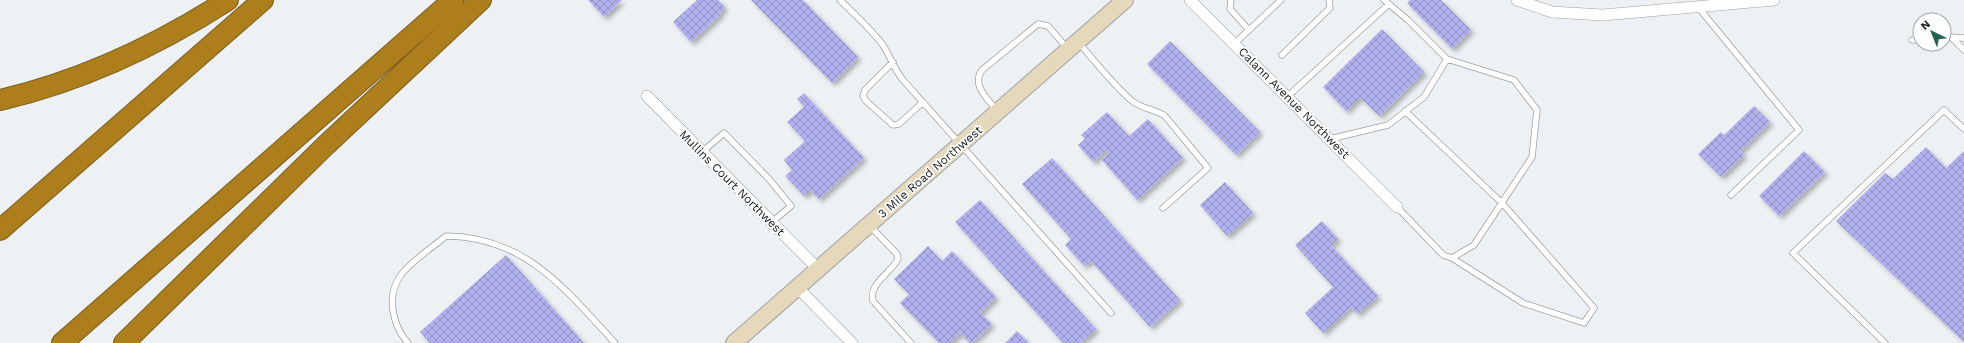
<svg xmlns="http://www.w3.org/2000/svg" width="1964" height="343" font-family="'Work Sans',sans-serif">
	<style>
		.building { fill: url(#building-cross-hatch); filter: url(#shadow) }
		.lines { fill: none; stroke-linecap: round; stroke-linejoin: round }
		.lane-casing { stroke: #9da1a4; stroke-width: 7 }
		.street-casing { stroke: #9da1a4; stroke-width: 12 }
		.secondary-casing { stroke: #9da1a4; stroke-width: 18 }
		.highway-casing { stroke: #7b5e1e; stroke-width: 22 }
		.lane { stroke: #fff; stroke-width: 5.5 }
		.street { stroke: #fff; stroke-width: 11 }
		.secondary { stroke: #e6d9bb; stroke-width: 16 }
		.highway { stroke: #ac7f1c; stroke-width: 20 }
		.labels { text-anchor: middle; stroke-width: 3.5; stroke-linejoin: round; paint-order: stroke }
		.street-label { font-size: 12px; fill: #202223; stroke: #fcfeff }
	</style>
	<defs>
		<pattern id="building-cross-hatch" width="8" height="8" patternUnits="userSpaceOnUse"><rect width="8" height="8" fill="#b1b1ef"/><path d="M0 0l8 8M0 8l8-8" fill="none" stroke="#9090c1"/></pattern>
		<filter id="shadow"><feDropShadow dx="3.5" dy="3.5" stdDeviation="2" flood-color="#0004"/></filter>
	</defs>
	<rect width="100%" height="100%" fill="#edf1f4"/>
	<path class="building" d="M588 0H622L604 17Z
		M697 0H718L725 7 720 12 721 14 691 42 673 22Z
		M751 0H803L858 57 832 83Z
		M1410 0H1441L1471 30 1452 49 1407 3Z
		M1382 29 1424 72 1379 116 1360 97 1346 111 1323 87Z
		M1170 41 1260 132 1236 155 1147 64Z
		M804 93 864 158 819 199 810 190 804 196 785 176 792 170 784 160 805 141 787 122 804 107 797 99Z
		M1754 106 1770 122 1740 151 1744 155 1721 177 1698 154 1721 132 1724 135Z
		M1107 112 1129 136 1148 119 1183 158 1137 200 1102 160 1109 153 1106 150 1093 162 1078 145 1085 139 1081 135Z
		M1926 147 1946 168 1964 151V342L1836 221 1885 173 1893 179Z
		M1804 151 1825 172 1779 216 1759 196Z
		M1052 158 1180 300 1150 327 1091 261 1084 266 1065 245 1071 239 1022 184Z
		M1225 182 1253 213 1227 236 1200 205Z
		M980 200 1096 329 1080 343H1063L955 222Z
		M1322 221 1338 239 1331 245 1378 296 1357 314 1351 307 1323 333 1305 313 1333 287 1295 245Z
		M928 246 942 261 952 251 996 297 980 313 992 324 972 343H970L960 333 950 343H939L900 303 909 294 894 279Z
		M506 255 584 343H430L420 332Z
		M1017 331 1029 343H1005Z"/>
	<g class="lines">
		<defs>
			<path id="lane" d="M840 0C854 14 871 29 883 45 890 56 894 69 903 80L1111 313
				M1231 0 1230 9 1249 30
				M1384 0 1408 20 1447 59 1514 80 1537 110 1532 157 1474 245 1452 258 1443 255 1397 207
				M1698 7 1799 130 1731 195
				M1944 38 1951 37
				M1964 38 1951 37 1964 50
				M1912 40H1920
				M1078 42C1095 61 1112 84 1131 100 1141 109 1155 109 1165 116L1208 168 1163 208
				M1234 44 1281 0
				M1282 55 1330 8 1329 0
				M893 62 865 90 863 96 866 101 893 125 899 124 923 102
				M1287 97 1389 4
				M997 111C988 99 971 85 982 70L1038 24 1048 26 1067 48
				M1405 111 1502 203 1594 308 1584 323 1523 303 1452 258
				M1330 139 1388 125 1424 97 1447 59
				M702 152 724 133 769 179 791 206 772 222
				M869 225 897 254 898 259C891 273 868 284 873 301L911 343
				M408 343C392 325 386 295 401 275 409 263 434 246 446 236 526 237 565 289 615 343
				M1885 343 1793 253 1944 110 1964 129"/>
			<path id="street" d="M1190 0 1397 207
				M1517 0 1552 12 1603 15 1774 0
				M647 96 818 269
				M797 287 852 343"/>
			<path id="secondary" d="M734 343 1125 0"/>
			<path id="highway" d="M0 100C82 81 158 45 228 0
				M0 230 263 0
				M62 343 453 0
				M124 343 325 146 481 0"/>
		</defs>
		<use href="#lane" class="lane-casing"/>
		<use href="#street" class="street-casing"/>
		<use href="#secondary" class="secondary-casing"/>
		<use href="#highway" class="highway-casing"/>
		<use href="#lane" class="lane"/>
		<use href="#street" class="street"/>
		<use href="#secondary" class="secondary"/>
		<use href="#highway" class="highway"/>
	</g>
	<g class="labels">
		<g class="street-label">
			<text transform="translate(1294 103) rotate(45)" y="4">Calann Avenue Northwest</text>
			<text transform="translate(930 172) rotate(-41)" y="4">3 Mile Road Northwest</text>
			<text transform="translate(732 183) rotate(45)" y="4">Mullins Court Northwest</text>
		</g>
	</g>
	<g transform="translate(1932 32) rotate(317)"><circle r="19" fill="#fcfeff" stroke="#a4a6a7"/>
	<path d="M0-3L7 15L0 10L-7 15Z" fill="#236250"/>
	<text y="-6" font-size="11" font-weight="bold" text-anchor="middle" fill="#202223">N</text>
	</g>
</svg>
